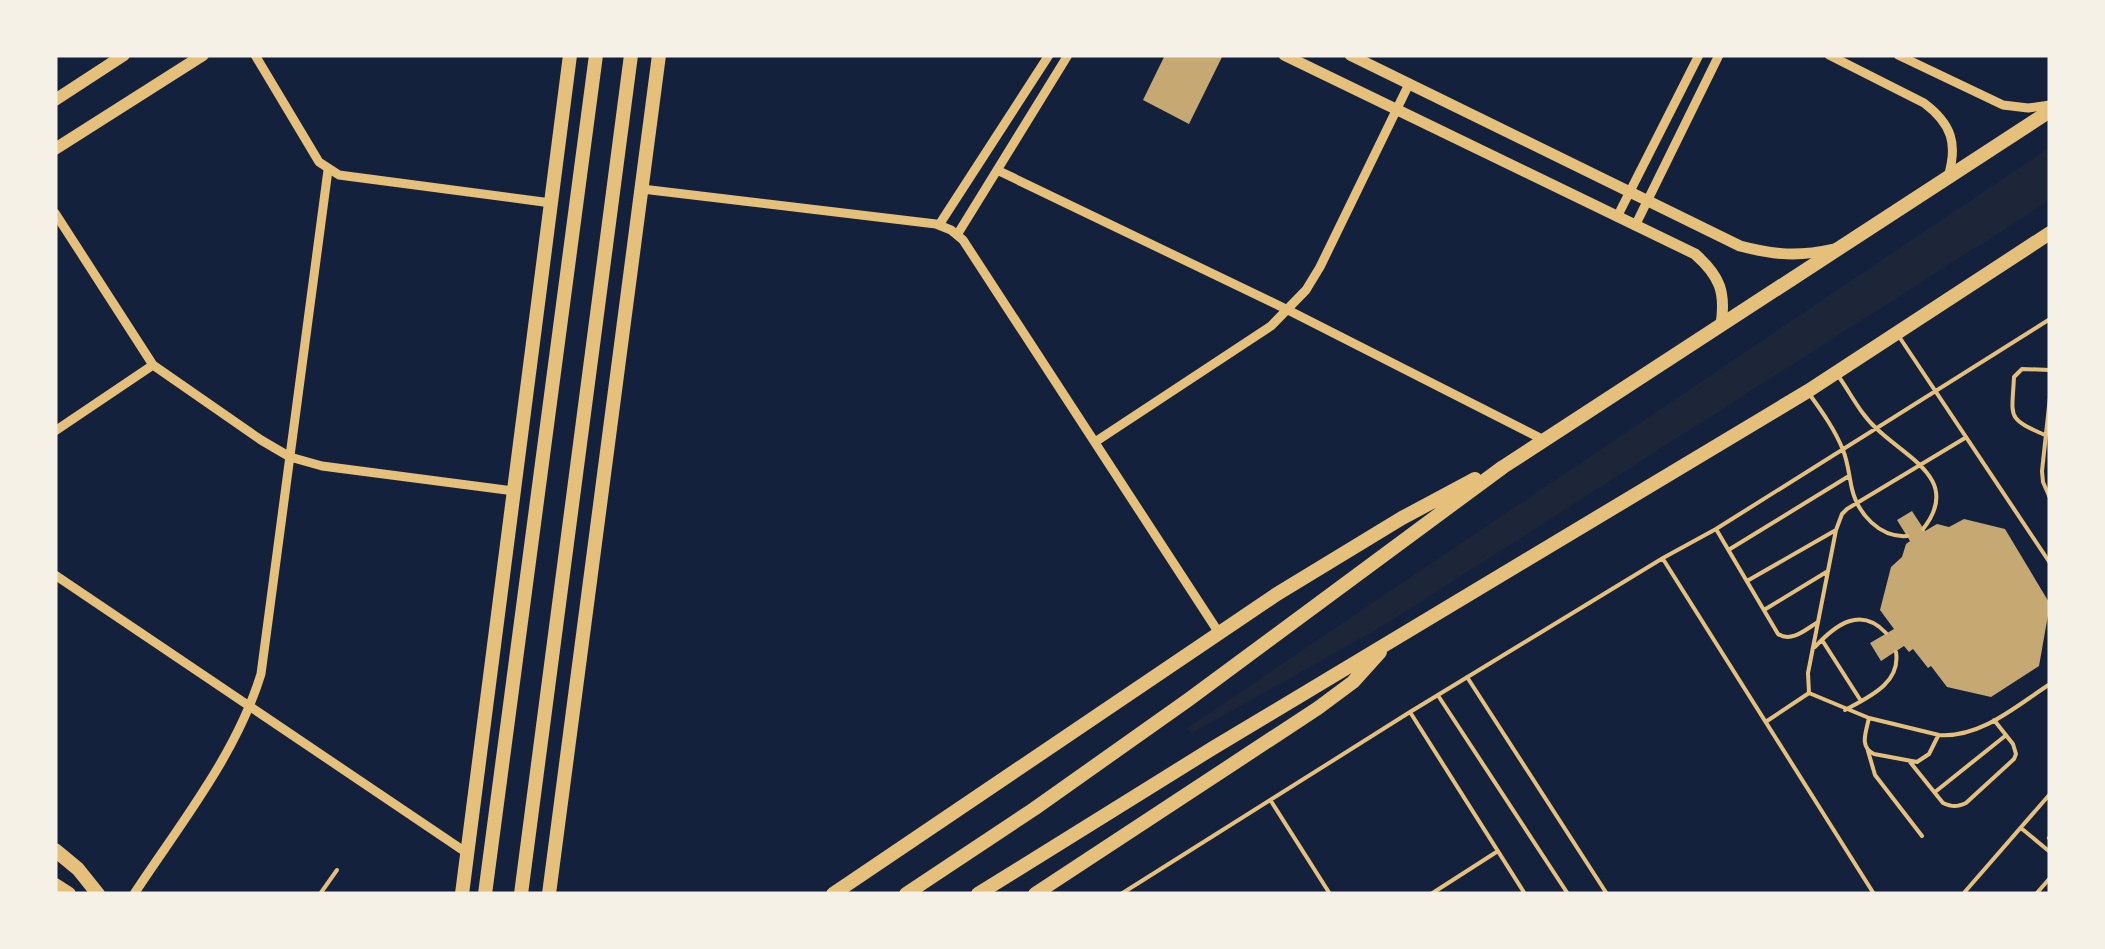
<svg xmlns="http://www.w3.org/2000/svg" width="2105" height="949" font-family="'Source Sans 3',sans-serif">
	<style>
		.green { fill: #1d2539 }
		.building { fill: #c6a872 }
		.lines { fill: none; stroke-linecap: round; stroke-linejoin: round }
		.path { stroke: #e5c07b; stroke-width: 4 }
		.service { stroke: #e5c07b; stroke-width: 4 }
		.minor { stroke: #e5c07b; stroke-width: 9 }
		.tertiary { stroke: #e5c07b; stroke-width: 11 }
		.secondary { stroke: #e5c07b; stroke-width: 12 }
		.primary { stroke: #e5c07b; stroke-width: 14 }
		.trunk { stroke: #e5c07b; stroke-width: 14 }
	</style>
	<rect width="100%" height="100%" fill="#14213d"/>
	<path class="green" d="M2050 147V200L1381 627 1192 733 1187 728Z"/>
	<path class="building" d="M1165 55H1223L1189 124 1143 100Z
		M1912 511 1925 531 1937 524 1949 527 1964 519 2005 529 2050 604 2039 666 1991 697 1947 687 1931 666 1928 668 1913 649 1909 652 1904 646 1881 661 1870 643 1894 629 1880 610 1891 567 1902 557 1906 544 1910 541 1897 520Z"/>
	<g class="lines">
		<path class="path" d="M320 894 337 870"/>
		<path class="service" d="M1900 338 2050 563
			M1839 377C1851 394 1861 415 1877 429 1907 458 1962 480 1923 529
			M1810 395C1823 413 1835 430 1843 450 1848 462 1849 476 1852 489 1858 514 1880 538 1907 536
			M2050 397 2042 471 2043 482 2050 498
			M2045 435C2006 418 2012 418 2014 377L2022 369 2050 370
			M1716 529 1778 634C1792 643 1806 629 1818 622
			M1730 549 1849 476
			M1663 559 1874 894
			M1747 581 1836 530
			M1764 610 1828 571
			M1822 640 1861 701
			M1815 647C1836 624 1861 606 1886 633
			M1467 677 1607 894
			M1809 693 1808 673 1836 530 1842 514 1847 509 1965 438
			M1809 693 1869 718 1939 735C1981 738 2016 706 2050 684
			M1439 697 1568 894
			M1845 710C1869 697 1901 683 1896 652
			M1410 712 1525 894
			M1869 718C1866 732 1859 747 1874 754L1917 762 1929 754 1938 736
			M1767 721 1809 693
			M1868 751 1875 775 1922 836
			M1910 762 1943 803C1952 807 1957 807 1966 803L2014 759 2016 754 2013 744 1994 720
			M1935 792 2005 736
			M1271 801 1330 894
			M2021 828 2050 852
			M2049 838 2050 837
			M1121 894 1410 712 1663 558 1716 529 2050 319
			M1431 894 1498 851
			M1963 894 2050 794
			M2036 894 2050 878"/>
		<path class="minor" d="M255 55 319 162 339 175 551 203
			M1829 55 1924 103C1952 124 1958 144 1948 177
			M1898 55 2003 105 2028 108 2050 105
			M997 170 1288 310 1544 440
			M642 189 936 224 951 230 963 240 1219 633
			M55 213 153 365 261 440 290 457 322 466 514 491
			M1617 217 1699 55
			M939 225 1049 55
			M1635 226 1719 55
			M957 235 1068 55
			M55 431 153 365
			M1095 442 1271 326 1306 290 1320 267 1409 84
			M55 575 467 853
			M134 894C180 824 236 755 261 674L328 170"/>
		<path class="tertiary" d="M1284 55 1695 254C1720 276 1726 292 1721 325
			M1350 55 1740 246C1775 255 1798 257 1834 249"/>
		<path class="secondary" d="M55 100 124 55
			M55 149 203 55"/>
		<path class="primary" d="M55 850 78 869 98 894
			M55 885 69 894
			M462 894 570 55
			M485 894 596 55
			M521 894 631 55
			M549 894 659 55"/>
		<path class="trunk" d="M833 894 1277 594 1402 518 1475 479
			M906 894 1034 809 1188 700 1503 467 2050 111
			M978 894 1213 748 1808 391 2050 233
			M1035 894 1318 708 1353 682 1380 652"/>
	</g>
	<rect width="2105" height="949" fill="none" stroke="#f6f1e7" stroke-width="115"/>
</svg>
